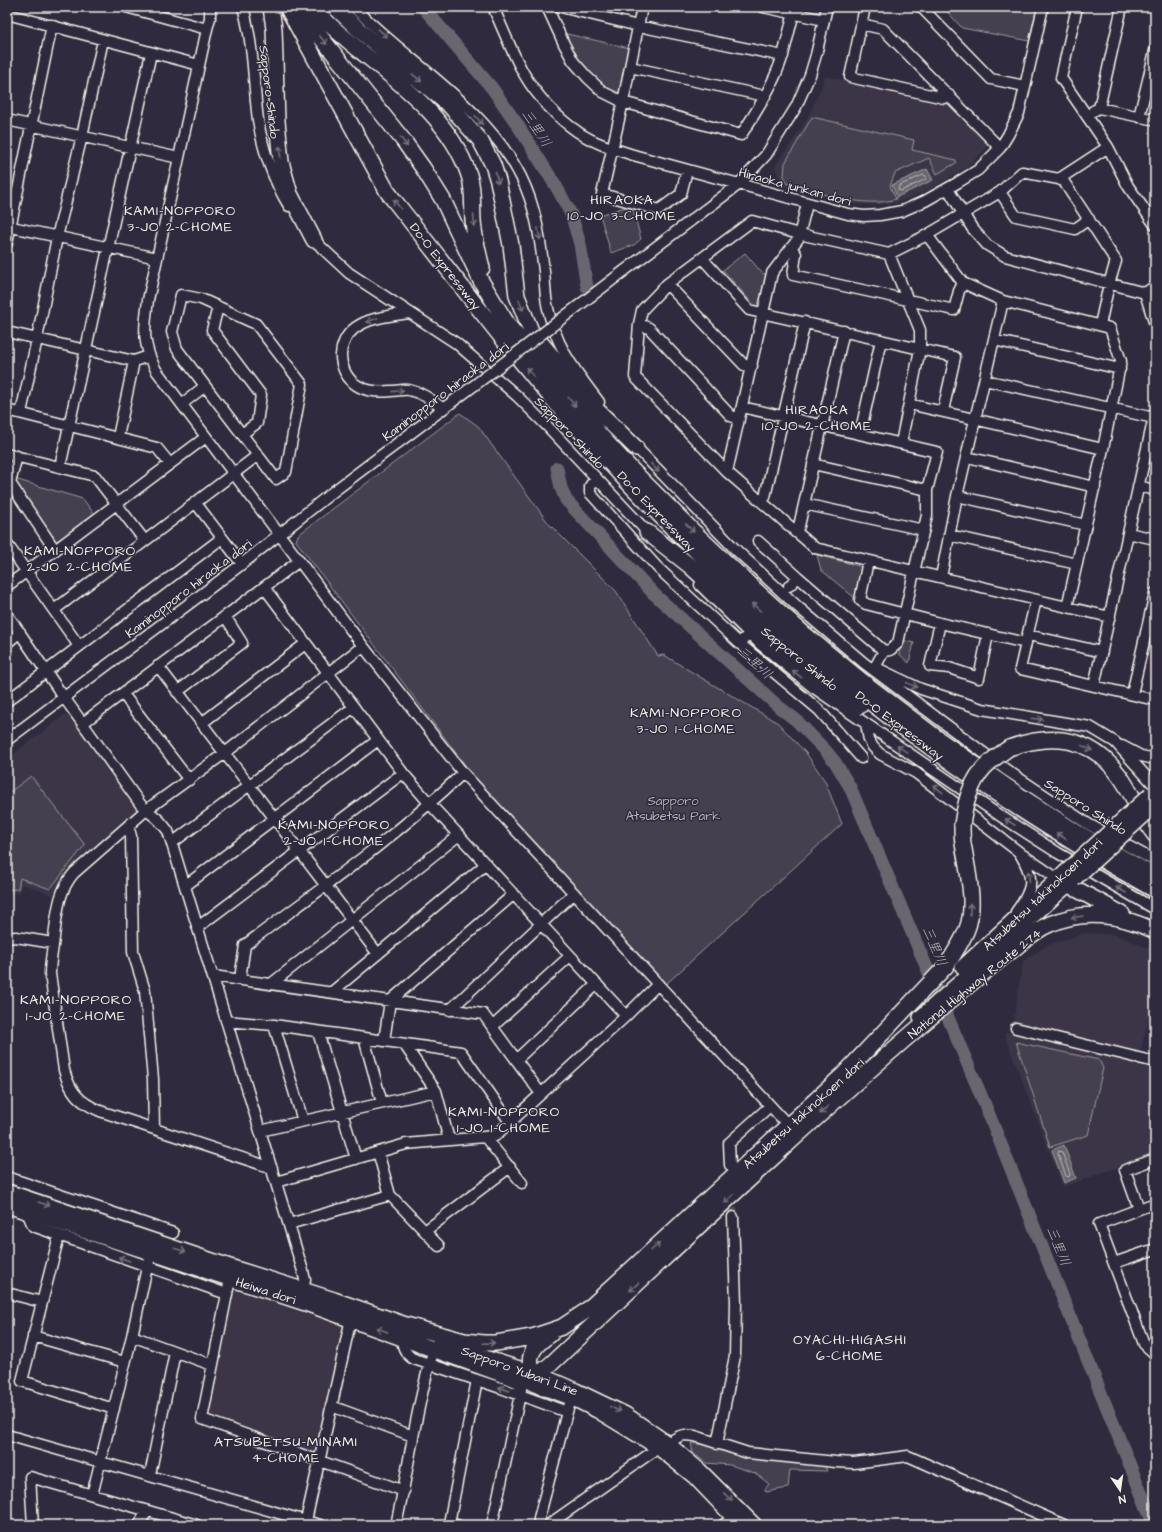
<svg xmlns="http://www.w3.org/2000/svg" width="1162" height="1532" font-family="'Architects Daughter','Klee One',sans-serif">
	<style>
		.built { fill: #3b3647 }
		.green { fill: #454050; stroke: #9c989c }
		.water { fill: #6a6670; stroke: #a19ea0 }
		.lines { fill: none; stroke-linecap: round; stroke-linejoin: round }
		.shore { stroke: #bdb9b8; stroke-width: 1 }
		.river { stroke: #6a6670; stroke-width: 13 }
		.minor-tunnel { stroke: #4d4857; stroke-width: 10; stroke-dasharray: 10 5; stroke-linecap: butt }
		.minor-casing { stroke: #f4f1e8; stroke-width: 13 }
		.major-casing { stroke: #f4f1e8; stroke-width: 16 }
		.highway-casing { stroke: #f4f1e8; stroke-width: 18 }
		.minor { stroke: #2f2a3d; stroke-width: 10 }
		.major { stroke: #2f2a3d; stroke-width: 13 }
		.highway { stroke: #2f2a3d; stroke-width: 15 }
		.minor-bridge-casing { stroke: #f4f1e8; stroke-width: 13; stroke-linecap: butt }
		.major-bridge-casing { stroke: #f4f1e8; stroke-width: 16; stroke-linecap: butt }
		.highway-bridge-casing { stroke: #f4f1e8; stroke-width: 18; stroke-linecap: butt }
		.minor-bridge { stroke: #2f2a3d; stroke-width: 10 }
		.major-bridge { stroke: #2f2a3d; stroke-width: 13 }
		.highway-bridge { stroke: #2f2a3d; stroke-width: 15 }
		.oneway { stroke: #747079 }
		.labels { text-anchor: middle; stroke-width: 3; stroke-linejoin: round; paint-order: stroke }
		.street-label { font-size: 13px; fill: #f4f1e8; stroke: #2f2a3d }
		.park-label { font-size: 13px; fill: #b7b3b3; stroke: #2f2a3d }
		.water-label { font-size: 14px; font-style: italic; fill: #b6b2b2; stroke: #2f2a3d }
		.neighbourhood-label { font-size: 14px; letter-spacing: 1px; fill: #f4f1e8; stroke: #2f2a3d }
	</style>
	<rect width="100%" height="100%" fill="#2f2a3d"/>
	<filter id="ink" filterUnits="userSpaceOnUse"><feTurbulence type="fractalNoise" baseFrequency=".025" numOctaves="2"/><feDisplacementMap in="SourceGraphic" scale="8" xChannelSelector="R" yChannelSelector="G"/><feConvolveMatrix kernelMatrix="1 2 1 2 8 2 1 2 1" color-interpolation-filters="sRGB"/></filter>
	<g filter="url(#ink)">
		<path class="built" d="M825 76 952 105 991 144 965 169 925 192 896 203 880 205 848 204 781 186 775 166 802 128 820 91Z
			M71 710 141 811 82 857 67 872 60 884 55 896 22 884 20 893 7 895V759Z
			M1085 933 1117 935 1155 951V995L1140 1053 1013 1024 1023 961 1048 945Z
			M1010 1032 1155 1067V1154L1063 1187 1004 1034Z
			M233 1288 343 1327 315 1454 313 1455 208 1419 206 1415Z"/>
		<path class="green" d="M943 7H1037L1029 41 962 28Z
			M558 32 634 49 623 102 587 77Z
			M812 117 914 140 912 150 956 160V163L937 174 929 158 895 173 890 186 896 199C864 209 820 193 788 184L784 176 785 163Z
			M625 207 633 210 641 239 634 245 611 253 600 215Z
			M745 253 762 273 767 275 760 304 758 306 753 304 723 270Z
			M460 413 478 426 549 524 616 591 658 656 664 655 695 674 778 723 806 753 825 781 842 824 666 984 475 778 296 541 298 535Z
			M11 478 83 499 98 519 55 550Z
			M817 555 859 566 862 569 856 599 821 570Z
			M902 640 914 643 909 663 899 654Z
			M31 776 85 845 50 889 20 878 18 889 7 890V794Z
			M1016 1042 1099 1060 1103 1068 1088 1135 1050 1147Z
			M691 1443 706 1445 738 1456 761 1460 825 1466 827 1471 790 1470 788 1488 766 1492 765 1489 769 1484 755 1473 730 1465 706 1463 693 1453Z"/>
		<path class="water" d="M927 169 933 180 897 197 892 185Z
			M1064 1145 1076 1178 1064 1183 1052 1150Z"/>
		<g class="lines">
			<path class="shore" d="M924 175 926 176V179L901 191 898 190 899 186Z
				M1059 1151 1062 1152 1070 1174 1069 1177 1066 1176 1058 1154Z"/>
			<path class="river" d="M423 7 492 88 517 124 556 186 571 214 580 244 587 287
				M557 468 561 488 566 500 654 594 779 707 796 720 826 751 835 762 850 787 986 1107 1154 1525"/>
			<path class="minor-tunnel" d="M731 1193 733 1217"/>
			<defs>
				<path id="minor" d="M126 7 207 29 148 300C144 329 142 344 156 370L363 646 463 773 788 1125
					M243 7C254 46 253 81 258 120 263 151 273 180 289 206
					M354 7C409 64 485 105 521 177 536 207 540 238 544 271 545 282 545 293 547 304 555 346 574 369 599 402
					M493 7C503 29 512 53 524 74 536 95 557 118 578 132 595 144 617 150 637 156L848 214 864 216 880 215 902 211 925 201 957 183 978 170 1000 148 1008 135 1019 113 1043 7
					M547 7 564 44 573 61 587 77 603 92 623 102 741 135C757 111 774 84 783 55 787 41 790 27 794 13
					M561 7 638 26 783 56
					M642 7 623 102 602 194 659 210 681 194 687 170
					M763 7 824 20
					M865 7 850 77 944 98 949 95
					M921 7 991 79 1025 86
					M1077 7 1061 78 1108 147 1128 186 1155 225
					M7 14 199 65
					M861 24 883 29 1000 148
					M207 29 210 18V7
					M630 67 765 96
					M1099 108 1122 7
					M1093 111 1099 108 1155 120
					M1139 117 1155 51
					M7 120 179 158
					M1059 179 1108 147
					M948 189 972 228 987 245 1005 256 1145 293 1155 325
					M1000 192 1016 216 1075 229 1089 219
					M807 204 798 239 772 273 727 472 815 548 1110 617
					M7 226 157 258
					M311 235 322 248 349 273 456 343 517 396 550 429 651 536
					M927 235 963 283 1003 301 1110 328 1121 361 1103 449 1067 607
					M7 243 52 25
					M791 248 796 254 793 275 954 310 959 291 963 283
					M889 254 920 330V349L901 443
					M702 258 749 310 955 357 943 411
					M624 271 738 185 766 155 796 107 810 75 816 55 827 7
					M667 284 744 365 752 366
					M1145 293 1155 286
					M181 295 201 299 256 324 302 384 286 472 276 479 177 349 172 332Z
					M218 307 212 330 261 395 257 423 242 434
					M410 313C387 316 354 318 344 342 340 351 340 362 345 372 354 390 372 393 391 391 397 391 404 389 409 390 423 393 433 400 443 409
					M639 324 649 328 731 416 739 419
					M7 332 134 361
					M994 340 1120 369
					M985 380 1154 418
					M182 404 205 386
					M909 404 1103 449
					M742 407 937 452 927 490V515L898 643 890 650 884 651 875 667
					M7 410 157 448 170 464
					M21 413 37 339 57 237 82 136 103 40
					M860 434 881 340
					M118 437 134 361 149 356
					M633 444 735 549 798 607 864 663 1005 769 1047 797 1088 824 1155 861
					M7 454 95 476 145 541
					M17 456 10 483 55 550
					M967 457 1095 487
					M813 464 927 490
					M60 467 151 53
					M727 472 635 377 639 324 642 310 667 284 752 221 799 234 889 254 927 235 1000 192 1022 172 1059 179 1064 182 1116 261 1109 284 1100 325
					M596 478 590 486V493L658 568 739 643 747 636
					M1138 486 1155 490
					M957 496 1086 525
					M195 502 242 564
					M762 502 765 497 805 322
					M804 504 924 530
					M795 532 799 526 844 331
					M1128 533 1155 539
					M949 535 1077 564
					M758 541 798 577 884 651
					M7 544 79 646
					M868 561 860 600 866 604 940 623 1026 643 1020 669 1155 700
					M941 577 957 496 1003 301
					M700 585 760 644 814 688 999 815 1058 853 1155 909
					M7 586 206 437
					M789 586 798 577
					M264 587 403 773 430 804 626 1016
					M54 610 258 455
					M7 614 58 689 141 805C145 810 149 812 154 816 160 820 164 826 168 831L303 1271 305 1280 302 1296
					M940 623 930 666 949 668 979 678 988 634
					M1028 635 1102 652
					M1026 641 1036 600
					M7 643 20 632
					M739 643 819 710 861 758
					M158 666 378 954
					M879 669 921 689 982 709 1090 727 1115 742 1155 786
					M1094 686 1155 412
					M177 692 242 643 225 616
					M123 694 189 780
					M1132 694 1155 593
					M7 701 222 538
					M83 723 299 561
					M202 723 305 644
					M866 724 869 740 873 747 880 754 916 773 1019 852C1035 878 1034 888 1016 912
					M7 740 242 564 334 491 480 381
					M1122 746 1141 756 1155 759
					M128 826 131 836 133 952 145 991 153 1079 154 1129
					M172 843 354 707
					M1023 855 1058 879
					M185 886 378 740
					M198 927 403 773
					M7 938 16 937 53 943
					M213 976 483 1014 541 1094
					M240 979 245 945C319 890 396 837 463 773
					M271 984 459 835
					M332 992 486 864
					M450 1010 574 893
					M226 1021 274 1025 461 1052 510 1122
					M274 1025 303 1121
					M492 1027 570 956
					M1016 1028 1155 1062
					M318 1032 356 1159
					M364 1038 382 1103
					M384 1041 390 1001 514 894
					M404 1044 436 1091 449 1140
					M516 1060 597 984
					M260 1131 436 1091
					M485 1137 522 1183
					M378 1152 390 1195 439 1246
					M730 1165 729 1143 770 1106
					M272 1168 100 1111C79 1102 70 1092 64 1070L50 974C50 961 53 949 54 937 57 914 58 891 74 873L145 811 225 753 363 646
					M7 1177 173 1233
					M276 1182 406 1144 495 1136 626 1016 658 984
					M1155 1203 1099 1224 1144 1344 1155 1354
					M1139 1209 1125 1170 1155 1159
					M27 1212 33 1226 227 1294
					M289 1224 390 1195
					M425 1231 510 1167
					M59 1236 22 1381 114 1409
					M1114 1263 1155 1249
					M230 1279 202 1419 404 1491
					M7 1293 42 1302
					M403 1334C400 1343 405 1355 414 1359L501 1388 567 1412
					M33 1336 125 1362
					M132 1336 212 1365
					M331 1406 413 1436
					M7 1435 320 1525
					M717 1444 735 1356 736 1303 733 1217
					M150 1475 175 1352
					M92 1495 132 1336 147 1267 154 1248
					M33 1525 30 1477 197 1525
					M139 1525 147 1511
					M305 1525 352 1314
					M396 1525C409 1467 416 1406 434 1349
					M457 1525 449 1523 477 1380
					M492 1525 521 1390
					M539 1525V1518L567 1412 569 1406
					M548 1525 658 1448 680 1436 685 1435 695 1436 748 1453 836 1462 854 1463 908 1456 1064 1525
					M723 1525 733 1518"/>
				<path id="major" d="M962 967 1065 872
					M920 1017 1074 880
					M439 1340 478 1355 539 1374 576 1390 626 1414 668 1443 700 1470 755 1525
					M534 1385 573 1399 597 1411 658 1448 694 1477 740 1525"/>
				<path id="highway" d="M271 7 274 29 277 121 281 162 290 194 314 240
					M287 7 387 191 393 199C459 282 522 368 594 446 757 625 943 773 1155 890
					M302 7 319 35 403 140 423 168 443 200 481 281 508 325 601 436 633 471 695 533 750 585 802 632 862 681 941 741 1019 795 1078 833 1155 876
					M315 7C326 24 343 36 358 49 402 85 450 119 469 175 474 189 472 205 473 220 474 236 478 252 482 268
					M335 7 358 29 450 106 480 140 493 165 498 181 511 245 517 296 531 331 596 409 636 448
					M647 532 690 566 778 646 826 683 860 706
					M1009 748C1051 733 1090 736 1119 775 1133 793 1140 817 1155 835
					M1058 879 1122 914
					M7 1192 239 1270 334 1300 406 1325 464 1341 484 1343H496L532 1337 562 1327 586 1311 844 1074 946 966C954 954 962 942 967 929 976 906 968 873 964 849 962 841 962 833 962 825
					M7 1205 308 1304 524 1382 539 1374 552 1363C675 1249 797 1132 925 1022 955 997 984 971 1015 948 1026 939 1037 929 1050 924 1085 909 1122 915 1155 931
					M543 1388C525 1365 525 1350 551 1334"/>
			</defs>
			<use href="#minor" class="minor-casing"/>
			<use href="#major" class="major-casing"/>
			<use href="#highway" class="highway-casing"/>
			<use href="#minor" class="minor"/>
			<use href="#major" class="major"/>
			<use href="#highway" class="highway"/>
			<defs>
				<path id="minor-bridge" d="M480 381 624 271"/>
				<path id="major-bridge" d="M1065 872 1150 794
					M1074 880 1155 806"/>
				<path id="highway-bridge" d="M962 825C965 803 971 778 989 763 995 757 1002 753 1009 748"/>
			</defs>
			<use href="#minor-bridge" class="minor-bridge-casing"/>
			<use href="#major-bridge" class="major-bridge-casing"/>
			<use href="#highway-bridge" class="highway-bridge-casing"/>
			<use href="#minor-bridge" class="minor-bridge"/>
			<use href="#major-bridge" class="major-bridge"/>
			<use href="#highway-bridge" class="highway-bridge"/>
		</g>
		<defs><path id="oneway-shaft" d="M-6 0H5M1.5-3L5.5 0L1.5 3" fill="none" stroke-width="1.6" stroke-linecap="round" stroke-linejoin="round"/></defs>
		<g class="oneway">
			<use href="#oneway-shaft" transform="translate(383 33) rotate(41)"/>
			<use href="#oneway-shaft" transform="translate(323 40) rotate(51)"/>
			<use href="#oneway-shaft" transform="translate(417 78) rotate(40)"/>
			<use href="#oneway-shaft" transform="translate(479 120) rotate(48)"/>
			<use href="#oneway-shaft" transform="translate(404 142) rotate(53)"/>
			<use href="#oneway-shaft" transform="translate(280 152) rotate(-95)"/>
			<use href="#oneway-shaft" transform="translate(497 178) rotate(74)"/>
			<use href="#oneway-shaft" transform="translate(397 204) rotate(-128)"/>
			<use href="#oneway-shaft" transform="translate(474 221) rotate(86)"/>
			<use href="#oneway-shaft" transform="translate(539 234) rotate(79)"/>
			<use href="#oneway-shaft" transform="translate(521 305) rotate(69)"/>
			<use href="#oneway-shaft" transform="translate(372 320) rotate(160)"/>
			<use href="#oneway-shaft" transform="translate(530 372) rotate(-130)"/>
			<use href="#oneway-shaft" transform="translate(398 391) rotate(-6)"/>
			<use href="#oneway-shaft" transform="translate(572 402) rotate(50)"/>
			<use href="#oneway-shaft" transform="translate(655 468) rotate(47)"/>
			<use href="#oneway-shaft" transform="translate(690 528) rotate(45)"/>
			<use href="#oneway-shaft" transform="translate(756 607) rotate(-138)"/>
			<use href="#oneway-shaft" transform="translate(797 674) rotate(-141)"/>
			<use href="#oneway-shaft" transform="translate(912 685) rotate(25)"/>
			<use href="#oneway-shaft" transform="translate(1037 719) rotate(7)"/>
			<use href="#oneway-shaft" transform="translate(1087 748) rotate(26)"/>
			<use href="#oneway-shaft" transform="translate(902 749) rotate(-146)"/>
			<use href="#oneway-shaft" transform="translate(938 789) rotate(-142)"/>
			<use href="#oneway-shaft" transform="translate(1010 822) rotate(-147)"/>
			<use href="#oneway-shaft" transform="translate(1061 836) rotate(-147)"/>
			<use href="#oneway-shaft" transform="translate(1029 877) rotate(-96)"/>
			<use href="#oneway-shaft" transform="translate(1121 890) rotate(-150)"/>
			<use href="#oneway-shaft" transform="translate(970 909) rotate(-90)"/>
			<use href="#oneway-shaft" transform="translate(1077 917) rotate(171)"/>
			<use href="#oneway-shaft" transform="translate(824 1110) rotate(137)"/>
			<use href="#oneway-shaft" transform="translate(729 1199) rotate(137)"/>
			<use href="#oneway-shaft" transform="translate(44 1204) rotate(19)"/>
			<use href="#oneway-shaft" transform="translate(655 1247) rotate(-42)"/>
			<use href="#oneway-shaft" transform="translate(180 1250) rotate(18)"/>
			<use href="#oneway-shaft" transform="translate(124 1259) rotate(-161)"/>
			<use href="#oneway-shaft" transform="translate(634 1287) rotate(137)"/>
			<use href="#oneway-shaft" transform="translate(382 1330) rotate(-160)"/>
			<use href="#oneway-shaft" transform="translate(489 1343) rotate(-2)"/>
			<use href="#oneway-shaft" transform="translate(504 1389) rotate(-161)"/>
			<use href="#oneway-shaft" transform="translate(615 1409) rotate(26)"/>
			<use href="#oneway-shaft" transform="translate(728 1497) rotate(44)"/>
		</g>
	</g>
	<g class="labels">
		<g class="street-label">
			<text transform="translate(270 92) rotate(83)" y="5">Sapporo Shindo</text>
			<text transform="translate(795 186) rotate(15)" y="5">Hiraoka junkan dori</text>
			<text transform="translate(446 266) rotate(52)" y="5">Do-O Expressway</text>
			<text transform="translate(445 391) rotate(-37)" y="5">Kaminopporo hiraoka dori</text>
			<text transform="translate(570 432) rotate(46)" y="5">Sapporo Shindo</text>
			<text transform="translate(657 511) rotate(46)" y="5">Do-O Expressway</text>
			<text transform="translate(188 588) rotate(-37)" y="5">Kaminopporo hiraoka dori</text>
			<text transform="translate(800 658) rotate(39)" y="5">Sapporo Shindo</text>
			<text transform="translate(900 725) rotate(37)" y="5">Do-O Expressway</text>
			<text transform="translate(1086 806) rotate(32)" y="5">Sapporo Shindo</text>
			<text transform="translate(1042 894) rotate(-43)" y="5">Atsubetsu takinokoen dori</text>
			<text transform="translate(974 983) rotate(-39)" y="5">National Highway Route 274</text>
			<text transform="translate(803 1113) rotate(-42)" y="5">Atsubetsu takinokoen dori</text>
			<text transform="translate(266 1290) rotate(18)" y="5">Heiwa dori</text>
			<text transform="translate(520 1370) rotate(20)" y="5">Sapporo Yubari Line</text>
		</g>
		<g class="park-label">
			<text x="673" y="805">Sapporo<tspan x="673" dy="15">Atsubetsu Park</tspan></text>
		</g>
		<g class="water-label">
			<text transform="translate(537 128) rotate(57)" y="5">三里川</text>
			<text transform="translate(755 662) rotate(42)" y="5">三里川</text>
			<text transform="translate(935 946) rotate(67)" y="5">三里川</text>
			<text transform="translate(1059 1246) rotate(68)" y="5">三里川</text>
		</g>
		<g class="neighbourhood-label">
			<text x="622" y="204">HIRAOKA<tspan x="622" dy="16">10-JO 3-CHOME</tspan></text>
			<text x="180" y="215">KAMI-NOPPORO<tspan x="180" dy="16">3-JO 2-CHOME</tspan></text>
			<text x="817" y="414">HIRAOKA<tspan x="817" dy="16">10-JO 2-CHOME</tspan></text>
			<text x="80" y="555">KAMI-NOPPORO<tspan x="80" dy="16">2-JO 2-CHOME</tspan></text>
			<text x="686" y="717">KAMI-NOPPORO<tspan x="686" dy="16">3-JO 1-CHOME</tspan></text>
			<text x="334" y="829">KAMI-NOPPORO<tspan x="334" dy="16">2-JO 1-CHOME</tspan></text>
			<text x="76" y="1004">KAMI-NOPPORO<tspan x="76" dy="16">1-JO 2-CHOME</tspan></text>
			<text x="504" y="1116">KAMI-NOPPORO<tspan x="504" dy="16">1-JO 1-CHOME</tspan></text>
			<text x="850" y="1344">OYACHI-HIGASHI<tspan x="850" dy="16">6-CHOME</tspan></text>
			<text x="286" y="1446">ATSUBETSU-MINAMI<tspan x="286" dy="16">4-CHOME</tspan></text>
		</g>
	</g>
	<rect width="1162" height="1532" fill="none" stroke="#2f2a3d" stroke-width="24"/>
	<rect x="12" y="12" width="1138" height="1508" fill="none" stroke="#f4f1e8" stroke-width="1.5" filter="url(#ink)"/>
	<g transform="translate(1120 1490) rotate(167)" stroke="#2f2a3d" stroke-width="3" paint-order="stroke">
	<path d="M0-3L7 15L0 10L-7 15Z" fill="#f4f1e8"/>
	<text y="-6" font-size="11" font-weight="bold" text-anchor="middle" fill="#f4f1e8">N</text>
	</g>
</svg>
